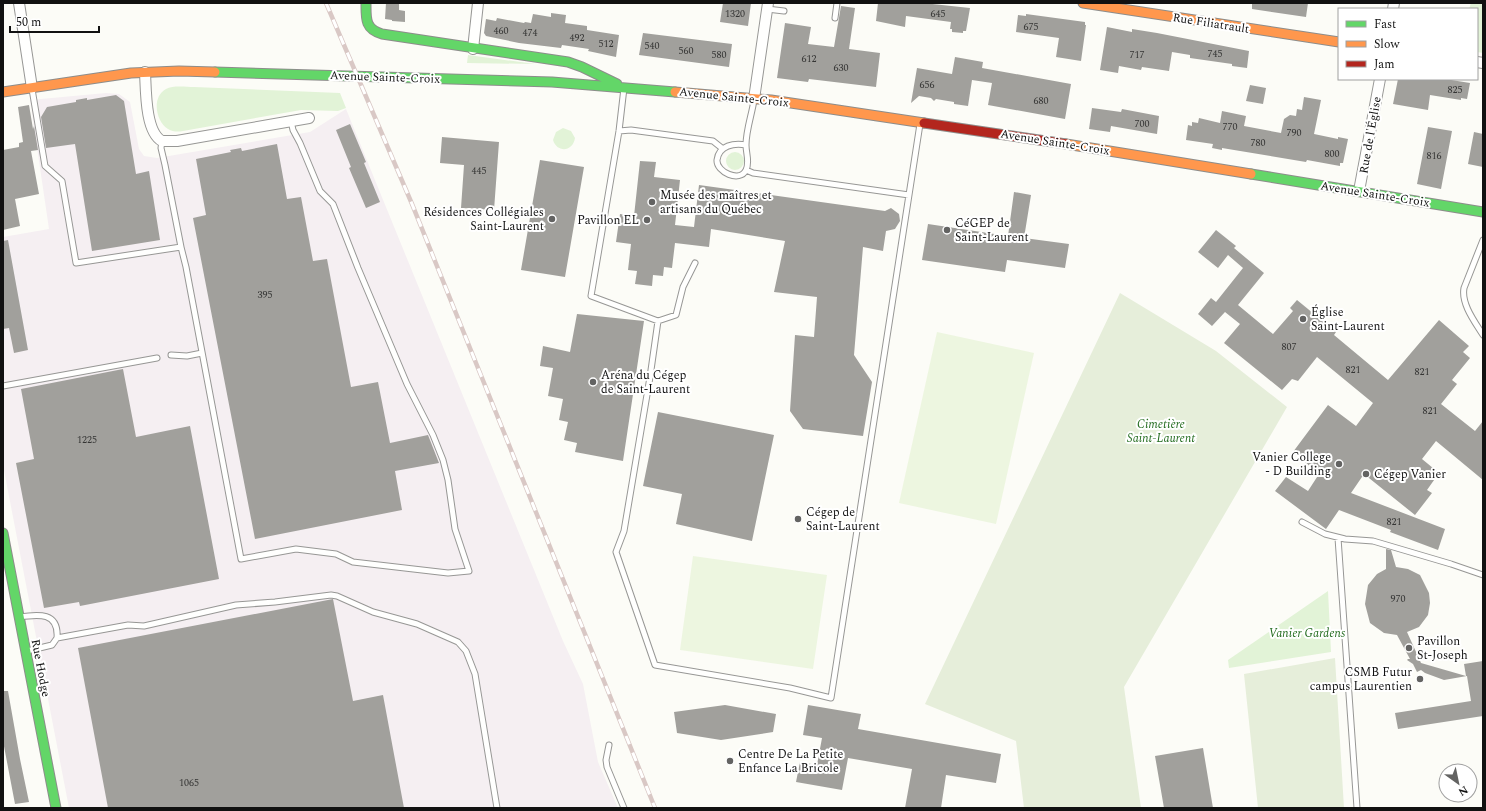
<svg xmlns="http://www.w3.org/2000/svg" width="1486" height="811" font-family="Spectral,serif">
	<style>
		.industrial { fill: #f5eff2 }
		.green { fill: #e2f3d7 }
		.cemetery { fill: #e6eeda }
		.pitch { fill: #edf6e0 }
		.building { fill: #a1a09c }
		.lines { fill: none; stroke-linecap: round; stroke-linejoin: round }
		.lane-casing { stroke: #979795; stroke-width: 7 }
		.street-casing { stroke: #979795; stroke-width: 12 }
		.fast-casing { stroke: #8d8d8b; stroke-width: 11 }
		.slow-casing { stroke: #8d8d8b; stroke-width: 11 }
		.jam-casing { stroke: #8d8d8b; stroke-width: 11 }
		.lane { stroke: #fffffe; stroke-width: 5 }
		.street { stroke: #fffffe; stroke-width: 10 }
		.fast { stroke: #63d668; stroke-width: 9 }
		.slow { stroke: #ff974d; stroke-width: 9 }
		.jam { stroke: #b3261e; stroke-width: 9 }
		.rail-casing { stroke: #d9c8c5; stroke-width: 4.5 }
		.rail { stroke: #fff; stroke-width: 3; stroke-dasharray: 9; stroke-linecap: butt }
		.poi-dot { fill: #636362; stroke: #fff; stroke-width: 1.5 }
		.labels { text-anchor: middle; stroke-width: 4; stroke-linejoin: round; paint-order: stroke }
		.number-label { font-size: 10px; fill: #353534 }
		.street-label { font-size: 12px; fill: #111; stroke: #fff }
		.poi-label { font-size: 12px; fill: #111; stroke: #fff; text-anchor: start }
		.park-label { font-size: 12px; font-style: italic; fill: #226b1e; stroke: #fff }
	</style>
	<rect width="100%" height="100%" fill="#fcfcf7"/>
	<path class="industrial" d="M106 93 119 94 130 102 139 149 144 156 157 158 310 132 346 109 563 641 583 684 598 762 618 808H69L3 465V237L49 229 30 100Z"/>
	<path class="green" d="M1471 3H1483V53L1477 52V9H1469Z
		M468 55 535 64 467 63Z
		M194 87 340 93 346 108 338 111 301 110 183 131C178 132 173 132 168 129 156 122 151 97 166 89 173 85 186 87 194 87Z
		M563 128 571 131 575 138C573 152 557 153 553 140L556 132Z
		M726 161a9 9 0 1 1 18 0a9 9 0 1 1-18 0Z
		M1328 591 1331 652 1229 668 1228 660Z"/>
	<path class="cemetery" d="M1120 293 1216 351 1287 407 1124 687 1141 808H1024L1016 741 925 704Z
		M1335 658 1344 808H1258L1244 674Z"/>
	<path class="pitch" d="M937 332 1034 353 996 524 899 503Z
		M693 556 827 575 813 669 680 650Z"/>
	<path class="building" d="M386 3H399V10L405 11V22L392 21V20L385 19Z
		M723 3H751L748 26 720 22Z
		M878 3H923L970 8 966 31H963V33L952 32V29H950L951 22 906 16 905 27 876 21Z
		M1252 3H1308L1306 17 1252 9Z
		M841 6 855 8 849 49 880 53 876 87 809 79 808 82 777 78 785 23 811 27 808 44 834 47Z
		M551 13 566 15 565 23 587 26V30L619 35 616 57 588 51 589 49 562 45 561 48 519 43 486 36 484 33 486 19 496 21 497 18 524 23 525 22 531 23 533 14 551 17Z
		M1026 14 1085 22V25H1086L1081 61 1056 57 1059 38 1016 32 1018 15 1026 16Z
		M1107 27 1132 32V29L1157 33 1249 51 1247 68 1232 66V64L1190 58V55L1172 52 1169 71 1142 67 1141 70 1119 66 1118 73 1100 70Z
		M643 33 732 44 729 67 639 55Z
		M955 57 983 62 982 68 1071 84 1065 119 988 105 992 83 972 80 968 106 954 104V102L936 99 934 101 931 98 919 96 911 103 917 68 952 74Z
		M1398 79H1445L1470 83 1467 99 1461 98V100L1430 95 1428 110 1393 104Z
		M1250 85 1266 88 1263 104 1246 101Z
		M116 95 124 101 136 174 149 171 160 240 92 251 75 144 46 148 41 117 47 107 76 102V100L87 98V100Z
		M1304 97 1321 100 1314 134 1338 139V137L1348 139 1343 163H1340V166L1307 160 1306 162 1222 148V150L1212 148 1213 144 1186 140 1188 125 1192 126V122L1198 123 1199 118 1220 123 1222 111 1246 116 1244 126 1281 133 1284 119 1290 115 1296 116 1297 109 1302 110Z
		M29 105 33 129 34 126 38 150 31 151 39 194 15 199 20 226 3 230V150L19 147V143L23 142 18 107Z
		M1092 108 1121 112 1122 109 1159 116 1157 134 1111 126 1110 132 1089 129Z
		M350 124 366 162 364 163 380 202 366 208 349 168 351 167 336 130Z
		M1428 127 1452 131 1441 189 1417 184Z
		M1474 132 1483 134V167L1468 164Z
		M442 137 499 142 494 210 461 208 464 165 440 163Z
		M277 144 287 199 301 197 313 261 327 259 351 387 378 382 390 443 428 435 439 463 395 471 402 510 255 539 193 218 206 215 196 159 231 152 230 150 241 148 242 151Z
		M540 160 584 167 565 277 521 270Z
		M640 161 656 162 654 177 680 180 675 225 694 227 699 185 885 211 891 208 899 214 900 221 895 229 886 231 883 251 863 247 854 355 872 382 863 436 803 429 790 411 795 335 814 337 817 297 774 292 785 241 711 229 709 247 675 243 672 268 664 267 663 276 653 275 652 286 635 284 637 271 628 270 631 244 616 242 620 214 634 216Z
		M1014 192 1031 195 1024 238 1069 244 1065 268 1007 260 1005 272 922 260 928 224 1008 236Z
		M1216 230 1236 246 1234 248 1264 273 1238 305 1273 334 1293 311 1290 308 1297 300 1336 332 1334 335 1388 380 1439 320 1469 346 1463 352 1470 358 1452 380 1457 384 1441 404 1475 431 1483 421V480L1436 441 1422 459 1439 473 1427 490 1432 493 1415 515 1364 474 1351 493 1445 529 1438 550 1390 532 1391 530 1339 510 1326 529 1275 491 1286 477 1308 491 1319 474 1293 452 1328 405 1356 426 1373 403 1317 357 1298 381 1292 379 1282 390 1224 343 1240 324 1225 312 1212 326 1198 314 1211 298 1216 302 1243 268 1228 255 1218 268 1198 252Z
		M8 240 28 350 14 353 9 328 3 329V241Z
		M577 314 644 321 623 461 575 452 577 443 564 440 568 422 559 420 563 399 548 396 553 368 540 366 543 346 570 352Z
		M123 369 136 437 190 426 219 579 80 606 79 602 44 608 16 463 34 459 21 389Z
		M658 412 774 435 752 541 676 524 682 494 643 486Z
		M1386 549 1391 550 1396 567 1408 569 1420 575 1429 593 1430 603 1428 615 1419 627 1407 632 1421 663 1466 676 1464 664 1483 661V716L1398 729 1395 713 1471 701 1467 676 1444 680 1425 673 1421 670 1417 672 1413 664 1407 660 1408 659H1410L1397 635 1384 633 1370 623 1365 604 1368 585 1377 574 1386 569Z
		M333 599 353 701 383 695 404 808H108L78 648Z
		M3 691H8L20 759 29 802 15 804 3 741Z
		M725 705 776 714 773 732 721 740 677 733 674 712Z
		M808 705 861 714 858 729 1001 754 996 783 946 775 941 808H905L912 769 848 758 842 790 796 782 800 762 817 765 822 738 803 735Z
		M1203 748 1213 808H1164L1155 756Z"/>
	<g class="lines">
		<defs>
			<path id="lane" d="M767 9 784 11
				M835 18 837 3
				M624 88 619 131 591 296 658 321
				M32 89 45 166 62 181 76 263 181 247 165 165 161 148 162 141
				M619 131 631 130 713 141 723 149
				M746 145C734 143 719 145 717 160 716 172 740 183 746 170 750 162 746 154 746 145 746 130 752 114 754 100
				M746 170 753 173 909 195
				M1483 240 1464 288C1461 304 1475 322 1483 335
				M181 247 186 267 241 559 296 549 336 554 353 562 448 573 469 571 455 529 448 480 443 460 433 435 407 384 358 268 333 204 320 191 300 143 293 130 291 121
				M695 263 683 287 676 315 658 321 650 377 624 531 616 552 655 665 790 688 831 698 920 124
				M171 355 187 356 202 353
				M3 386 157 358
				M1302 522 1325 534 1345 539 1373 541 1451 564 1483 575
				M1338 538 1357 808
				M19 617C39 614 59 612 57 638L52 645 27 651
				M57 638 128 625 144 626 236 605 275 602 331 595 337 596 373 612 417 624 458 642 466 651 475 674 497 808
				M609 745 606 760 607 767 624 808"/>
			<path id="street" d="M19 3 32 88
				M1393 9 1394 3
				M473 49 478 3
				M1477 62 1483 63
				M145 72C146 89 145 132 162 141H177L309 118
				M754 99 768 3
				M1359 191 1380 79"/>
			<path id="fast" d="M366 3C366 19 365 29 382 34L568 62 582 67 617 84
				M215 72 552 82 675 92
				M1251 174 1483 212
				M3 533 56 808"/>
			<path id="slow" d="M1083 3 1339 42
				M3 92 131 73 179 71 215 72
				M675 92 771 100 924 123
				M1066 144 1251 174"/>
			<path id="jam" d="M924 123 1066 144"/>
		</defs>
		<use href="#lane" class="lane-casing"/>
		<use href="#street" class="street-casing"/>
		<use href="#fast" class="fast-casing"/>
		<use href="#slow" class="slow-casing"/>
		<use href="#jam" class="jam-casing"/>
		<use href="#lane" class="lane"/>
		<use href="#street" class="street"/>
		<use href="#fast" class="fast"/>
		<use href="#slow" class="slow"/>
		<use href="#jam" class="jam"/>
		<defs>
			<path id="rail" d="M326 3 412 204 655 808"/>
		</defs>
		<use href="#rail" class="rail-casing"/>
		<use href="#rail" class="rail"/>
	</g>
	<g class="poi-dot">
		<circle cx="652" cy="202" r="4"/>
		<circle cx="552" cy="219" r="4"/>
		<circle cx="647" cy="220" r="4"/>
		<circle cx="947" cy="230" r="4"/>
		<circle cx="1303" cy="319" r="4"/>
		<circle cx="593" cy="382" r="4"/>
		<circle cx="1339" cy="464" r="4"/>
		<circle cx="1366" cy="474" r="4"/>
		<circle cx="798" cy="519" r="4"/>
		<circle cx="1409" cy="648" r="4"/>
		<circle cx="1420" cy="679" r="4"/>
		<circle cx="730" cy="761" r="4"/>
	</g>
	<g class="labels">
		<g class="number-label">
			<text x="735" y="17">1320</text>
			<text x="938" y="17">645</text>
			<text x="1031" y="30">675</text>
			<text x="501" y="34">460</text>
			<text x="530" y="36">474</text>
			<text x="577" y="41">492</text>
			<text x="606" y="47">512</text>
			<text x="652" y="49">540</text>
			<text x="686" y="54">560</text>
			<text x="1215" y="57">745</text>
			<text x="719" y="58">580</text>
			<text x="1137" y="58">717</text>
			<text x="809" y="62">612</text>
			<text x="841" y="71">630</text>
			<text x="927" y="88">656</text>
			<text x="1455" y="93">825</text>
			<text x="1041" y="104">680</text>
			<text x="1142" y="127">700</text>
			<text x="1230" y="130">770</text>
			<text x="1294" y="136">790</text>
			<text x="1258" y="146">780</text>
			<text x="1332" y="157">800</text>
			<text x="1434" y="159">816</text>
			<text x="479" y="174">445</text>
			<text x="265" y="298">395</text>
			<text x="1289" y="350">807</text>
			<text x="1353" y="373">821</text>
			<text x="1422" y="375">821</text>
			<text x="1430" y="414">821</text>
			<text x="87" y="443">1225</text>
			<text x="1394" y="525">821</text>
			<text x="1398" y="602">970</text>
			<text x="189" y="786">1065</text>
		</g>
		<g class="street-label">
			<text transform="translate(1211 23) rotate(9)" y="4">Rue Filiatrault</text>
			<text transform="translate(385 77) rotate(2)" y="4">Avenue Sainte-Croix</text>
			<text transform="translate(734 97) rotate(6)" y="4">Avenue Sainte-Croix</text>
			<text transform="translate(1370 135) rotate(-80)" y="4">Rue de l'Église</text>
			<text transform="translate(1055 142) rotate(9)" y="4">Avenue Sainte-Croix</text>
			<text transform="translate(1375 194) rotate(9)" y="4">Avenue Sainte-Croix</text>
			<text transform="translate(41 668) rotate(79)" y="4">Rue Hodge</text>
		</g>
		<g class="poi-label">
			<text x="660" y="199">Musée des maîtres et<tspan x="660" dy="14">artisans du Québec</tspan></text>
			<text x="544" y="216" text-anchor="end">Résidences Collégiales<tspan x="544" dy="14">Saint-Laurent</tspan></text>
			<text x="639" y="224" text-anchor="end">Pavillon EL</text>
			<text x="955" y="227">CéGEP de<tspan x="955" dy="14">Saint-Laurent</tspan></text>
			<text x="1311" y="316">Église<tspan x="1311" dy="14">Saint-Laurent</tspan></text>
			<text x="601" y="379">Aréna du Cégep<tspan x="601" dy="14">de Saint-Laurent</tspan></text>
			<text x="1331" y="461" text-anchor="end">Vanier College<tspan x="1331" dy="14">- D Building</tspan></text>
			<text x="1374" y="478">Cégep Vanier</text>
			<text x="806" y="516">Cégep de<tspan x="806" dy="14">Saint-Laurent</tspan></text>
			<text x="1417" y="645">Pavillon<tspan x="1417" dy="14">St-Joseph</tspan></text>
			<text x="1412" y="676" text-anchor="end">CSMB Futur<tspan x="1412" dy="14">campus Laurentien</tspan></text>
			<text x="738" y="758">Centre De La Petite<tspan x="738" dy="14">Enfance La Bricole</tspan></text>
		</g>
		<g class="park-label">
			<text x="1161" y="428">Cimetière<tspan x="1161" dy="14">Saint-Laurent</tspan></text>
			<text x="1307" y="637">Vanier Gardens</text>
		</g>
	</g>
	<rect width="1486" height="811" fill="none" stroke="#111111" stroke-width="8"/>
	<rect x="1338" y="8" width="140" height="72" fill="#ffffff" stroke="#a0a0a0"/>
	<rect x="1346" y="21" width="20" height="6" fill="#63d668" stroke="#a0a0a0"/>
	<text x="1374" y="28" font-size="12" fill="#111111">Fast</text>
	<rect x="1346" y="41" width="20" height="6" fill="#ff974d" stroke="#a0a0a0"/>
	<text x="1374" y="48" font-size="12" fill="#111111">Slow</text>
	<rect x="1346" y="61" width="20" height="6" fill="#b3261e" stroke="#a0a0a0"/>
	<text x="1374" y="68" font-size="12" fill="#111111">Jam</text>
	<g transform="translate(1458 783) rotate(147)"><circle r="19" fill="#ffffff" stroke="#a0a0a0"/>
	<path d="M0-3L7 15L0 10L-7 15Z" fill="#636362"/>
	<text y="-6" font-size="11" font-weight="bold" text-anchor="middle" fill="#111111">N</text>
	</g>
	<path d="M10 26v6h89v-6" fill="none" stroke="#111111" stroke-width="2"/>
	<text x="16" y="26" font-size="12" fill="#111111" stroke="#ffffff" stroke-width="3" paint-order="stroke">50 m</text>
</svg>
